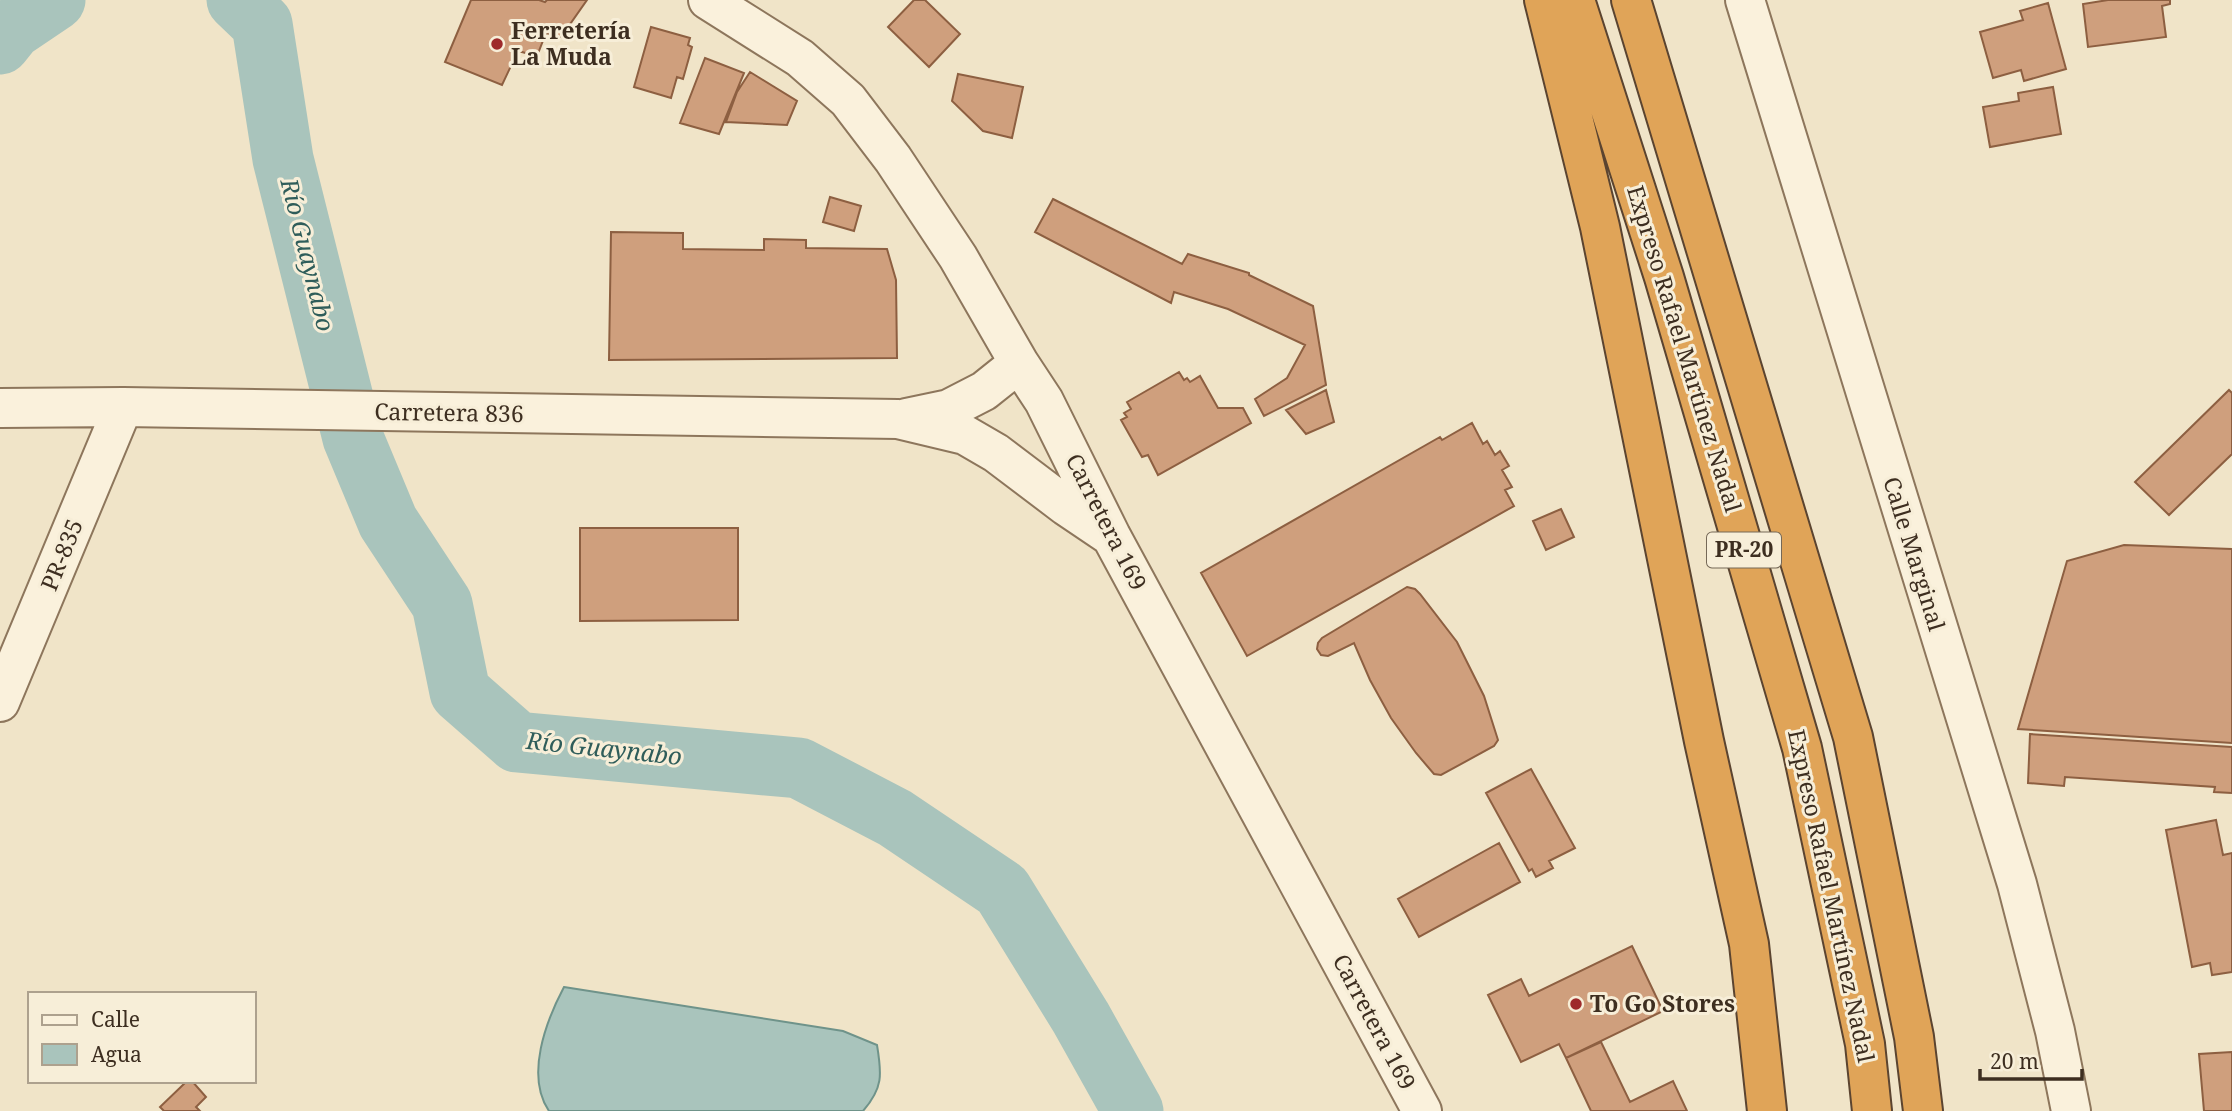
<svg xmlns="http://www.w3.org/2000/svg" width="2232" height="1111" font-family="'Noto Serif',serif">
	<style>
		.water { fill: #a9c4bc; stroke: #6f938a; stroke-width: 2 }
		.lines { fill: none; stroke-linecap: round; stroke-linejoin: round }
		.river { stroke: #a9c4bc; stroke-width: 61 }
		.building { fill: #cf9f7d; stroke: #8d5f41; stroke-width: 2 }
		.minor-casing { stroke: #8d765c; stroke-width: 42 }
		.tertiary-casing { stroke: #8d765c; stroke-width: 42 }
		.motorway-casing { stroke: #5b4430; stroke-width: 42 }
		.minor { stroke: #faf1dc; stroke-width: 38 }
		.tertiary { stroke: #faf1dc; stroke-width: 38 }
		.motorway { stroke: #e0a458; stroke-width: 38 }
		.poi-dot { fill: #9e2a2b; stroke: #f7eed8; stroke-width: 2.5 }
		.labels { text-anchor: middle; stroke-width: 6; stroke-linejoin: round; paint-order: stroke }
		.shield { fill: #f7eed8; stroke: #756857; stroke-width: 2 }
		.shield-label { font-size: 21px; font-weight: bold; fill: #3d2e20 }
		.poi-label { font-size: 23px; font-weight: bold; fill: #3d2e20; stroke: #f7eed8; text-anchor: start }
		.street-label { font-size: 23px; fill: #3d2e20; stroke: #f7eed8 }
		.water-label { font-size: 24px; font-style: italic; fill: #2f5d5a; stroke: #f7eed8 }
	</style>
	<rect width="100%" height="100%" fill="#f0e4c8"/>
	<path class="water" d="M564 987 843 1031 877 1045C882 1075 883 1088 863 1111H549C525 1076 546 1021 564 987Z"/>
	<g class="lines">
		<path class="river" d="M237 0 262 24 283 159 353 438 388 522 442 604 460 692 517 742 799 768 895 818 1002 890 1081 1018 1133 1111
			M0 44 12 29 55 0"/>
	</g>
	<path class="building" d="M471 0H539L545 2 547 0H587L561 37 546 33 537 56 518 51 502 85 445 62Z
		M914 0H925L960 34 929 67 888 27Z
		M2108 0H2170V4L2162 6 2166 37 2088 47 2083 4Z
		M2048 3 2066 69 2024 81 2021 70 1993 78 1980 32 2023 20 2020 11Z
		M651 27 690 38 688 45 692 47 683 79 677 77 671 98 634 87Z
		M705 58 744 73 719 134 680 123Z
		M750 72 797 101 787 125 726 122 737 92Z
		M958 74 1023 87 1012 138 983 131 952 101Z
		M2053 87 2061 134 1990 147 1983 107 2019 101 2018 93Z
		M830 197 861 206 854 231 823 222Z
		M1053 199 1182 264 1188 254 1249 273V275L1313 306 1326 385 1264 416 1255 399 1287 378 1305 345 1228 309 1174 292 1171 303 1035 232Z
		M611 232 683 233V249L764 250V239L806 240V248L887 249 896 280 897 358 609 360Z
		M1179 372 1184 380 1187 378 1190 382 1200 376 1218 408H1243L1251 423 1158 475 1148 455 1142 457 1121 420 1127 417 1124 413 1131 409 1127 402Z
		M1326 390 1334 422 1306 434 1286 410Z
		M2229 390 2232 393V454L2169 515 2135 482Z
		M1472 423 1483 444 1487 441 1495 455 1500 451 1509 466 1502 470 1512 487 1505 490 1514 506 1247 656 1201 573 1440 437 1442 440Z
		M1561 509 1574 537 1546 550 1533 521Z
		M580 528H738V620L580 621Z
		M2124 545 2232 549V743L2018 729 2067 561Z
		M1407 587 1415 589 1420 594 1457 642 1484 696 1498 740 1494 746 1441 775 1434 774 1416 753 1391 718 1370 680 1354 643 1328 656 1321 655 1317 649 1318 643 1322 638Z
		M2030 734 2232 747V793L2214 792 2215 787 2065 777 2064 786 2028 783Z
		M1531 769 1575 848 1549 861 1553 868 1536 877 1532 869 1529 871 1486 793Z
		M2216 820 2223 855 2232 853V972L2212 975 2210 963 2192 967 2166 830Z
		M1499 843 1520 882 1419 937 1398 899Z
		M1632 946 1663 1011 1566 1058 1559 1044 1521 1062 1488 995 1521 979 1529 996Z
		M1601 1042 1630 1102 1673 1081 1687 1111H1591L1566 1058Z
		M2232 1052V1111H2204L2199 1054Z
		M187 1081H192L206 1097 196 1107 200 1111H164L160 1107Z"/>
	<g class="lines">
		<defs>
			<path id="minor" d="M1745 0 2017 884 2055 1031 2071 1111"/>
			<path id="tertiary" d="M708 0 800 58 848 100 893 159 958 257 1019 363 1044 401 1111 536 1422 1111
				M0 408 123 407 898 419 965 435 996 453 1066 506 1109 535
				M906 418 949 409 984 391 1019 363
				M0 702 123 407"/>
			<path id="motorway" d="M1544 0 1600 227 1704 741 1749 944 1767 1111
				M1575 0 1664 277 1802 748 1865 1044 1872 1111
				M1631 0 1853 737 1914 1037 1923 1111"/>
		</defs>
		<use href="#minor" class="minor-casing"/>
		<use href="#tertiary" class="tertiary-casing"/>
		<use href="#motorway" class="motorway-casing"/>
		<use href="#minor" class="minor"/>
		<use href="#tertiary" class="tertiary"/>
		<use href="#motorway" class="motorway"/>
	</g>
	<g class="poi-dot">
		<circle cx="497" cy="44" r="7"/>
		<circle cx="1576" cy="1004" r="7"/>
	</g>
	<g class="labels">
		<rect class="shield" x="1707" y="532.5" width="74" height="35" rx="5"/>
		<g class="shield-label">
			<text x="1744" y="557">PR-20</text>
		</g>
		<g class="poi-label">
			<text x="511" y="39">Ferretería<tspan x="511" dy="26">La Muda</tspan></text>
			<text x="1590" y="1012">To Go Stores</text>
		</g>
		<g class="street-label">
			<text transform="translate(1684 349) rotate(73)" y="8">Expreso Rafael Martínez Nadal</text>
			<text transform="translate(449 413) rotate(1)" y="8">Carretera 836</text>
			<text transform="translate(1106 522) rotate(63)" y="8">Carretera 169</text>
			<text transform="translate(1914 554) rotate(73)" y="8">Calle Marginal</text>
			<text transform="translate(62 555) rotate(-68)" y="8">PR-835</text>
			<text transform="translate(1831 896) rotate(78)" y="8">Expreso Rafael Martínez Nadal</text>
			<text transform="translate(1374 1022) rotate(62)" y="8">Carretera 169</text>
		</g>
		<g class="water-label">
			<text transform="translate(307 255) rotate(76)" y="8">Río Guaynabo</text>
			<text transform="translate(604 749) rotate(6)" y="8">Río Guaynabo</text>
		</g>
	</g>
	<rect x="28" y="992" width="228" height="91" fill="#f7eed8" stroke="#ada18e" stroke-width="2"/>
	<rect x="42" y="1015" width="35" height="10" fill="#faf1dc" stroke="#ada18e" stroke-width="2"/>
	<text x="91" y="1027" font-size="21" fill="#3d2e20">Calle</text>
	<rect x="42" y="1044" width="35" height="21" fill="#a9c4bc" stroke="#ada18e" stroke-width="2"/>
	<text x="91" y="1062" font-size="21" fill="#3d2e20">Agua</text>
	<path d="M1980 1069v10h102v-10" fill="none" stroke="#3d2e20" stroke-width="3.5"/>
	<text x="1990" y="1069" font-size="21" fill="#3d2e20" stroke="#f7eed8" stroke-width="5" paint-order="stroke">20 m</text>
</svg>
